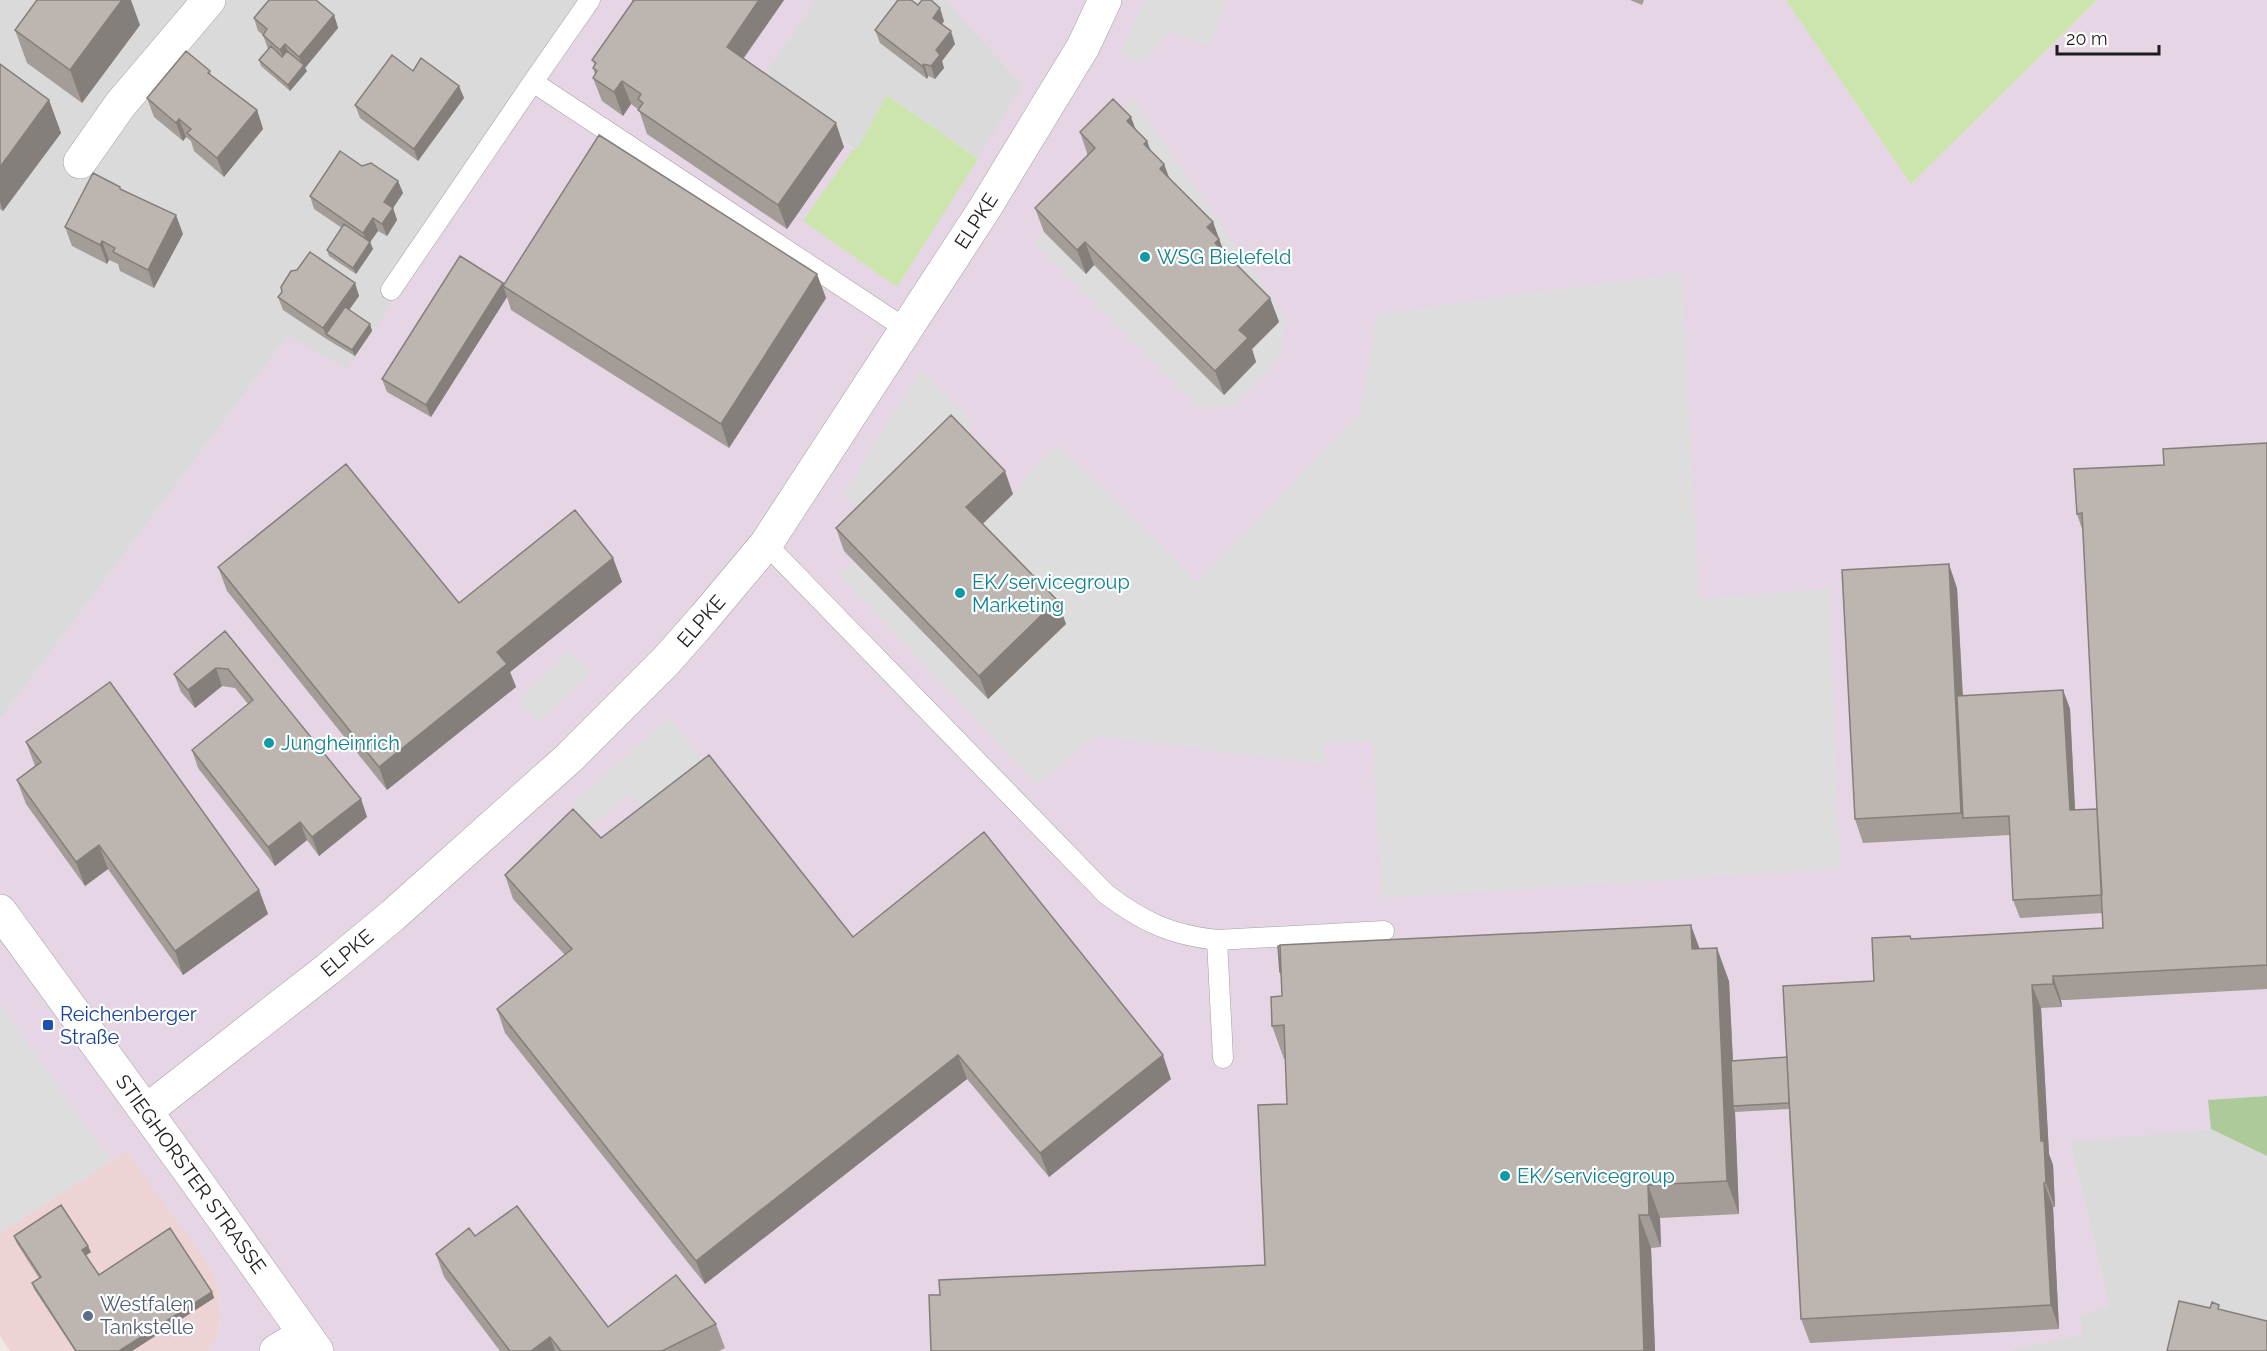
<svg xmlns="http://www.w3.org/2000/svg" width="2267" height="1351" font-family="Raleway,sans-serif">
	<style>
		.residential { fill: #dbdada }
		.commercial { fill: #edd3d4 }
		.industrial { fill: #e6d5e4 }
		.grass { fill: #cce5ac }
		.forest { fill: #acca9a }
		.parking { fill: #ddd }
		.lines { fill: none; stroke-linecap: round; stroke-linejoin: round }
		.lane-casing { stroke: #a1a1a1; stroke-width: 21 }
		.street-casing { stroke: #a1a1a1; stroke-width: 34 }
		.lane { stroke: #fff; stroke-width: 20 }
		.street { stroke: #fff; stroke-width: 33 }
		.wall { fill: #a39c97 }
		.shaded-wall { fill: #847f7b }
		.building { fill: #bdb5b0; stroke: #847f7b; stroke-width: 1.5 }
		.culture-dot { fill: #0f9aa8; stroke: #fff; stroke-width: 2 }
		.transit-dot { fill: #1a4fb4; stroke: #fff; stroke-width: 2 }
		.service-dot { fill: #5c6f8a; stroke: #fff; stroke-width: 2 }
		.labels { text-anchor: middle; stroke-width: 4.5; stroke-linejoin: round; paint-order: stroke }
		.street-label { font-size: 20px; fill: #1d1d1d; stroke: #fff }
		.culture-label { font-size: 20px; fill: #0d838f; stroke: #fff; text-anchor: start }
		.transit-label { font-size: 20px; fill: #164399; stroke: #fff; text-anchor: start }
		.service-label { font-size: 20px; fill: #4e5e75; stroke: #fff; text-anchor: start }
	</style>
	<rect width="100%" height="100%" fill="#ede9e3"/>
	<path class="residential" d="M0 0H601L347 370 288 336 0 720Z
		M815 0H946L1023 85 978 159 887 95 857 151 758 83Z
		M2211 1129 2267 1156V1351H2007L2082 1334 2080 1315 2109 1306 2070 1141Z"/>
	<path class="commercial" d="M127 1151 212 1270 219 1292 221 1315 217 1337 208 1351H10L0 1336V1233Z"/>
	<path class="industrial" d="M601 0H815L758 83 853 149 803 221 897 287 1023 85 946 0H1786L1911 184 2097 0H2267V1096L2209 1100 2211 1129 2070 1142 2109 1306 2080 1315 2083 1334 2007 1351H208L217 1337 221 1315 219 1292 212 1270 127 1151 0 1233V720L288 336 347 369Z"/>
	<path class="grass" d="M1786 0H2097L1911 184Z
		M887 95 978 159 897 287 803 221 853 149 857 150Z"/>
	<path class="forest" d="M2267 1096V1156L2211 1129 2208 1100Z"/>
	<path class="parking" d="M1145 0H1227L1209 46 1170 32 1142 63 1120 53Z
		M1131 95 1286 317 1281 357 1231 407 1199 409 1034 243 1044 232 1085 273 1094 265 1224 394 1256 362 1247 353 1279 322 1221 246 1169 193 1122 123Z
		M1682 272 1699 598 1830 589 1840 869 1382 898 1372 741 1325 743 1327 765 1095 736 1037 785 839 575 854 562 988 699 975 531 1013 494 1032 470 1057 445 1198 581 1360 413 1377 314Z
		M921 369 973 423 960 439 873 523 843 495Z
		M569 651 591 673 539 722 518 700Z
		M669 717 718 779 656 826 630 794 590 828 570 805Z
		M0 1004 111 1161 0 1233Z"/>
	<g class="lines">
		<defs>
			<path id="lane" d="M590 0 533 82 906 329
				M391 290 533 82
				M766 544 1106 894C1143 922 1171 935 1217 940L1384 931
				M1217 940 1223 1058"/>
			<path id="street" d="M80 162 120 105 209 0
				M0 911 195 1179 317 1351
				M146 1111 328 969 392 916 569 758 666 661 704 618 766 544 985 208 1083 47 1105 0
				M276 1351 304 1334"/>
		</defs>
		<use href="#lane" class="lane-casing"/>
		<use href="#street" class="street-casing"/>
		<use href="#lane" class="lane"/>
		<use href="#street" class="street"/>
	</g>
	<path class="wall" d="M632 0H784L744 58 844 147 787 229 647 134 639 110 631 104 623 116 602 101 593 78 595 74 593 68 595 65 592 60 632 2Z
		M1630 0H1644L1642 5Z
		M918 5 944 21 942 24 955 44 942 61 944 68 935 79 928 76 927 79 880 43 875 30Z
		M334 15 338 28 305 68 307 71 290 91 261 66 259 60 268 49 263 35 258 31 254 18Z
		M140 25 82 103 27 63 15 30Z
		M0 64 49 100 61 133 3 211 0 209Z
		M210 71 211 75 257 110 263 129 224 177 194 151 191 141 186 137 183 141 154 117 147 98Z
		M413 71 459 86 464 98 418 161 360 118 355 105Z
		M1136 130 1147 141 1150 150 1164 164 1169 179 1213 222 1223 252 1270 298 1279 322 1252 349 1256 362 1224 395 1094 265 1086 274 1044 232 1035 208 1088 156 1080 132Z
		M362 166 398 181 403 193 393 208 397 220 387 236 378 231 370 242 373 249 356 274 329 256 327 250 342 228 314 209 310 196Z
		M122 190 183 234 154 288 120 271 118 264 109 260 107 264 72 246 65 227Z
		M355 283 359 296 349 310 370 324 372 331 355 356 328 340 283 310 278 297Z
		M503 283 826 298 729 448 511 310 507 297 431 417 387 392 382 379Z
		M2267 443V989L2067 1000H2061L2062 1007 2041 1008 2049 1154 2053 1165 2055 1207H2053L2059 1329 1810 1343 1801 1319 1789 1109 1735 1112 1739 1214 1660 1218 1661 1247 1651 1248 1655 1351H931L940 1295 1265 1265 1287 1104 1286 1059H1284L1272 1026 1282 996 1281 976 1280 972 1699 949 1729 981 1733 1061 1787 1057 1874 981 1911 939 2103 928V913L2020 918 2013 900 2010 835 1863 843 1855 819 1957 588 1963 696 2063 690 2070 709 2075 810 2097 809 2083 532 2077 514 2164 465Z
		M1013 494 983 524 1057 600 1066 624 988 699 844 551 836 528Z
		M613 558 622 582 510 672 516 687 387 790 227 591 218 567 459 603Z
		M225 631 361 799 367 817 319 856 307 840 275 866 198 768 192 750 248 704 235 688 222 686 195 708 181 692 174 674Z
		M26 742 259 890 268 914 183 975 108 869 85 886 26 804 17 780 35 766Z
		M601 838 853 937 1171 1079 1049 1177 967 1079 705 1284 505 1033 497 1009 565 955 513 899 505 875Z
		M14 1236 91 1252 86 1255 99 1275 212 1292 214 1298 132 1351H75L34 1289 32 1283 39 1278 16 1242Z
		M475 1236 608 1327 716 1324 725 1348 719 1351H500L444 1277 436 1254Z"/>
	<path class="shaded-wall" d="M122 0H131L140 25 82 103 70 70Z
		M759 0H784L735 70 727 47Z
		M940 8 944 21 938 31 933 18Z
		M334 15 338 28 305 68 307 71 290 91 288 85 303 67 299 57Z
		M951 31 955 44 942 61 944 68 935 79 931 66 936 50Z
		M285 44 290 57 285 63 280 50Z
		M924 64 928 76 927 79 922 66Z
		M622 81 631 104 623 116 614 92Z
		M459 86 464 98 418 161 414 149Z
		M49 100 61 133 3 211 0 202V167Z
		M257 110 263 129 224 177 217 158Z
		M1131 117 1140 141 1127 121Z
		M179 119 186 137 183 141 176 123Z
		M836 123 844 147 787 229 778 205Z
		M1147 141 1156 165 1144 144Z
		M1164 164 1173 188 1160 169Z
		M398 181 403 193 393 208 397 220 387 236 382 224 384 202Z
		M176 215 183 234 154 288 148 270Z
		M373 218 378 231 368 245 363 233Z
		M1213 222 1228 263 1223 267 1207 227Z
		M102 241 109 260 107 264 100 245Z
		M370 242 373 249 356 274 353 268Z
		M1085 242 1094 265 1086 274 1077 250Z
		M817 274 826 298 729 448 721 424Z
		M355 283 359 296 330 337 326 334 323 328Z
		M503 283V286L507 297 431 417 426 405Z
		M1270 298 1279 322 1252 349 1256 362 1224 395 1215 371 1239 330Z
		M370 324 372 331 355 356 352 350Z
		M1005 471 1013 494 975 531 966 507Z
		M613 558 622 582 510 672 516 687 387 790 379 767 497 652Z
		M1949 564 1957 588 1969 818H1963L1961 813Z
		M1057 600 1066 624 988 699 979 676Z
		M216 668 222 686 195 708 188 690Z
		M2063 690 2070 709 2076 829 2070 810Z
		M361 799 367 817 319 856 312 837Z
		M300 822 307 840 275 866 268 847Z
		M99 845 108 869 85 886 76 862Z
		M259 890 268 914 183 975 175 951Z
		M1691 925 1703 958 1692 949Z
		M1717 948 1729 981 1735 1106H1733L1735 1112 1739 1214 1727 1181Z
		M2053 976 2061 1000 2062 1007 2053 984Z
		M2032 985 2041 1008 2049 1154 2053 1165 2055 1207 2046 1183 2041 1141Z
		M958 1055 967 1079 705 1284 696 1261Z
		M1163 1055 1171 1079 1049 1177 1040 1153Z
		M2044 1183 2053 1207 2059 1329 2051 1305Z
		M1648 1185 1660 1218 1661 1247 1649 1215Z
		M1639 1215 1651 1248 1655 1351H1644Z
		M88 1246 91 1252 85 1256 82 1250Z
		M212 1292 214 1298 132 1351H119Z
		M550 1337 555 1351H531Z"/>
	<path class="building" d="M37 0H122L70 70 15 30Z
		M269 0H316L334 15 299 57 285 44 280 50 263 35 267 29 254 18Z
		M634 0H759L727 47 836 123 778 205 638 110 643 103 638 99 641 94 622 81 614 92 593 78 597 71 593 68 596 63 592 60Z
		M898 0H911L918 5 922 0H931L940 8 933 18 951 31 936 50 940 55 931 66 924 64 922 66 875 30Z
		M271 46 282 57 287 51 304 65 288 85 259 60Z
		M186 51 210 71 208 73 257 110 217 158 187 133 191 129 179 119 176 123 147 98Z
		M392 55 413 71 421 58 459 86 414 149 355 105Z
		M0 64 49 100 0 167Z
		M1113 99 1131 117 1127 121 1147 141 1144 144 1164 164 1160 169 1213 222 1207 227 1219 239 1215 243 1270 298 1239 330 1248 338 1215 371 1085 242 1077 250 1035 208 1095 148 1080 132Z
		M599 135 817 274 721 424 503 286Z
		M340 151 362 166 371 163 398 181 384 202 393 208 382 224 373 218 363 233 310 196Z
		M93 173 120 187V189L176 215 148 270 113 252 115 248 102 241 100 245 65 227Z
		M344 224 370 242 353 268 327 250Z
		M310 252 355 283 323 328 278 297 282 292 281 287 291 271 297 270Z
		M460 256 503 283 426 405 382 379Z
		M345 307 370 324 352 350 326 334Z
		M951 415 1005 471 966 507 1057 600 979 676 836 528Z
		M2267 443V965L2058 976H2053V984L2032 985 2041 1141H2044L2046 1183H2044L2051 1305 1801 1319 1783 986 1874 981 1872 938 1910 936 1911 939 2103 928 2082 513 2077 514 2074 469 2164 465 2163 449Z
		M346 464 459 603 575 510 613 558 497 652 507 664 379 767 218 567Z
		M1949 564 1961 813 1855 819 1842 570Z
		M225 631 361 799 312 837 300 822 268 847 192 750 253 700 228 669 216 668 188 690 174 674Z
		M110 682 259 890 175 951 99 845 76 862 17 780 41 762 26 742Z
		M2063 690 2070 810 2097 809 2102 895 2013 900 2009 816 1963 818 1957 696Z
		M709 755 853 937 984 832 1163 1055 1040 1153 958 1055 696 1261 497 1009 572 949 505 875 573 809 601 838Z
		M1691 925 1692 949 1717 948 1727 1181 1648 1185 1649 1215H1639L1644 1351H931L929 1295H940L939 1280 1265 1265 1258 1105 1287 1104 1284 1025 1272 1026 1271 997 1282 996 1280 945Z
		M1278 946H1280L1281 972H1280Z
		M1787 1057 1789 1103 1733 1106 1731 1061Z
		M61 1205 88 1246 82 1250 99 1275 170 1228 212 1292 119 1351H76L32 1283 41 1277 14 1236Z
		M517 1206 608 1327 676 1275 716 1324 662 1351H561L550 1337 531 1351H510L436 1254 469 1228 475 1236Z
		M2179 1301 2210 1308 2212 1302 2219 1305 2218 1309 2267 1321V1351H2167Z"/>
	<g class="culture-dot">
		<circle cx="1145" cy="257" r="6"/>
		<circle cx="960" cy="593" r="6"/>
		<circle cx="269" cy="743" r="6"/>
		<circle cx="1505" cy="1176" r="6"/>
	</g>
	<rect class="transit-dot" x="42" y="1019" width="12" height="12" rx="3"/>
	<circle class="service-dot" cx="88" cy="1316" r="6"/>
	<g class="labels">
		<g class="street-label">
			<text transform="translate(976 221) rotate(-57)" y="7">ELPKE</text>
			<text transform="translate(701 621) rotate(-49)" y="7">ELPKE</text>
			<text transform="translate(347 953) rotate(-40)" y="7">ELPKE</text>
			<text transform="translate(191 1174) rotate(54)" y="7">STIEGHORSTER STRASSE</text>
		</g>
		<g class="culture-label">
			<text x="1157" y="264">WSG Bielefeld</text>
			<text x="972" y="589">EK/servicegroup<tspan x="972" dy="23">Marketing</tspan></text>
			<text x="281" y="750">Jungheinrich</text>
			<text x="1517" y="1183">EK/servicegroup</text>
		</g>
		<g class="transit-label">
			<text x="60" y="1021">Reichenberger<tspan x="60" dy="23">Straße</tspan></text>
		</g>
		<g class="service-label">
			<text x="100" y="1311">Westfalen<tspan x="100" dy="23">Tankstelle</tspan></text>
		</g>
	</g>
	<path d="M2057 45v9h102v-9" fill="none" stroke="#1d1d1d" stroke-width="3"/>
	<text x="2066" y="45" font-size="18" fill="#1d1d1d" stroke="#ffffff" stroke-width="4.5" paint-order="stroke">20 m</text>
</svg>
